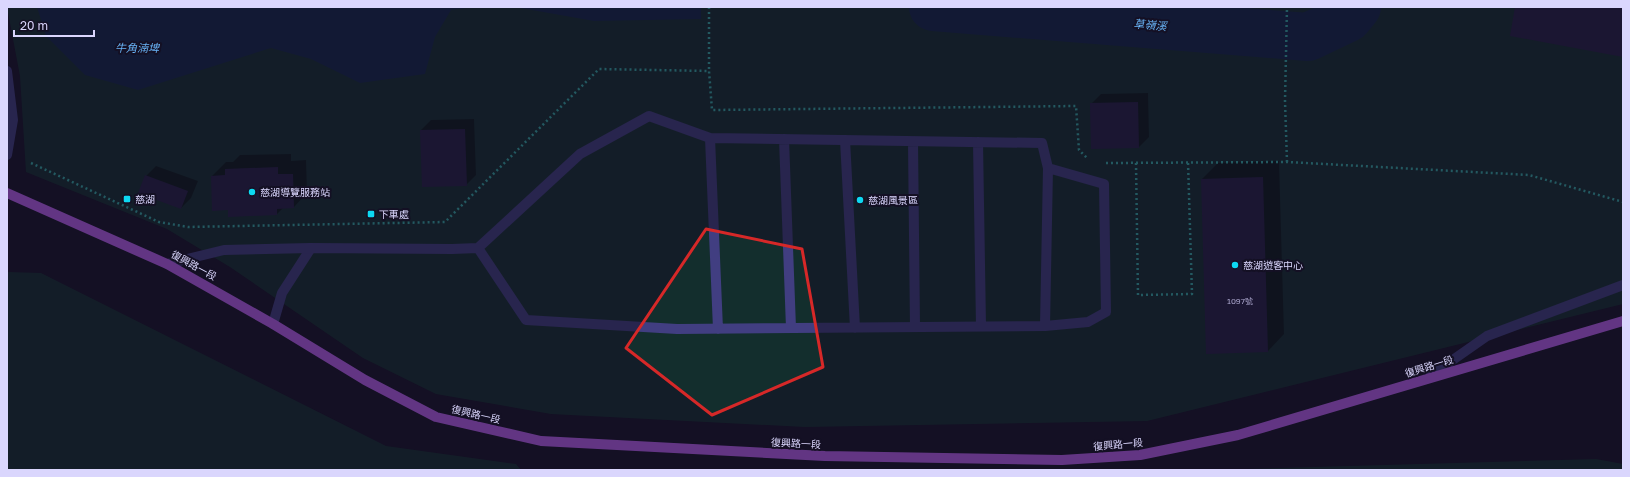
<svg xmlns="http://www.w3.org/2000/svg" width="1630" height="477" font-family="'Golos Text','Noto Sans TC',sans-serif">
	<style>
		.green { fill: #132e2d }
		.water { fill: #112548 }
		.shadow { fill: #0007 }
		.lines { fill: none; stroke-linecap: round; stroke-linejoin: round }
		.stream { stroke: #112548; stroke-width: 8 }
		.river { stroke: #112548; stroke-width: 48 }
		.building { fill: #251d44 }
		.path { stroke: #36b1aa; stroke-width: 2.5; stroke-dasharray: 2 3; stroke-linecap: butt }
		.lane { stroke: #413e81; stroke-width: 10 }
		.street { stroke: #413e81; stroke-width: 10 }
		.primary { stroke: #c163f7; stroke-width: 10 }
		.marked { fill: none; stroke: #d62828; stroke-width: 3; stroke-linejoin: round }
		.poi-dot { fill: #0dd9f2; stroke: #141024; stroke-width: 1.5 }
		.labels { text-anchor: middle; stroke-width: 4; stroke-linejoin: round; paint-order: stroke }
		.number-label { font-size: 8px; fill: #ada8cf }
		.poi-label { font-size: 10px; fill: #dad6fd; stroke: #141024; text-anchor: start }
		.street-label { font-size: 10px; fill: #dad6fd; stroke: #141024 }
		.water-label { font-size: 11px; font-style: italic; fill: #69b4f7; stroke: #141024 }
	</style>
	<rect width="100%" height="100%" fill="#141024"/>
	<path class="green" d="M7 7H1623V304L1147 421 805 427 551 414 436 394 363 358 230 267 167 229 26 172 20 76Z
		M7 272 41 273 386 446 516 464 521 470H7Z
		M1596 459 1623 464V470H1211Z"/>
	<path class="water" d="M37 7H475L451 10 435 37 425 74 360 83 311 59 271 48 138 90 85 75 46 36Z
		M515 7H701V19L594 21Z"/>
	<path class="shadow" d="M1148 93 1149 137 1139 147 1091 104 1101 94Z
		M474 119 476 175 466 185 421 130 431 120Z
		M291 154V161L306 160 307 193 294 207H284L277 214 229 209 212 176 226 162H233L240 155Z
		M1279 161 1284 334 1268 351 1207 353 1202 179 1218 163Z
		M156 166 198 181 191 198 181 208 146 176Z"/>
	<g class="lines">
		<path class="stream" d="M956 9 961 7"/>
		<path class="river" d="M933 7 1308 37 1348 18 1357 7"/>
	</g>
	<path class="building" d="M1515 7H1623V57L1510 36Z
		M1138 102 1139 148 1091 149 1090 103Z
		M465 129 467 186 422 187 420 130Z
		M278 167V174H293L294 208 277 209V215L228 217V210L212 211 211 176 225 175V169Z
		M145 175 188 191 181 209 138 193Z
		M1263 177 1268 352 1206 354 1201 179Z"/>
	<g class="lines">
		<path class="path" d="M709 7V71
			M1287 162 1285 101 1287 7
			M31 163 159 222 188 227 445 222 599 69 709 71 712 110 1076 106 1079 150 1088 159
			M1106 163 1287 162 1529 175 1623 202
			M1136 163 1138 295 1192 294 1188 162"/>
		<path class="lane" d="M710 138 718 329
			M784 139 791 328
			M845 140 855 328
			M913 142 915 327
			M978 142 981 326
			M452 249 478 248 526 320 677 329 1045 326 1088 322 1106 312 1104 184 1048 168 1042 143 710 138 649 116 580 154 478 248
			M273 324 282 293 311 248
			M1045 326 1048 168
			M1427 378 1487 336 1623 285"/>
		<path class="street" d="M7 71 13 120 7 155
			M167 264 224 250 311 248 452 249"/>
		<path class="primary" d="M7 193 167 264 273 324 365 380 436 417 541 441 825 456 1062 460 1140 455 1238 435 1623 321"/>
	</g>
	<path d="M0 0H1630V477H0ZM706 229 802 249 823 367 712 415 626 348Z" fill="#141024" fill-opacity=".55" fill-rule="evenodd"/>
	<path class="marked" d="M706 229 802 249 823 367 712 415 626 348Z"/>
	<g class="poi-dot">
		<circle cx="252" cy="192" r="4"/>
		<rect x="123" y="195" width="8" height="8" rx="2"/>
		<circle cx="860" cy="200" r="4"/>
		<rect x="367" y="210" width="8" height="8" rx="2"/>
		<circle cx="1235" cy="265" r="4"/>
	</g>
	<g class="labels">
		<g class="number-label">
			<text x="1240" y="304">1097號</text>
		</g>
		<g class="poi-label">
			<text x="260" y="196">慈湖導覽服務站</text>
			<text x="135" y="203">慈湖</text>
			<text x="868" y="204">慈湖風景區</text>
			<text x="379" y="218">下車處</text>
			<text x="1243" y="269">慈湖遊客中心</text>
		</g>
		<g class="street-label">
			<text transform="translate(194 265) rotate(29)" y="4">復興路一段</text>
			<text transform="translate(1429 366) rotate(-17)" y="4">復興路一段</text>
			<text transform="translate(476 414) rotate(13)" y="4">復興路一段</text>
			<text transform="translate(796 443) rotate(3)" y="4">復興路一段</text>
			<text transform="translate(1118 444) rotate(-5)" y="4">復興路一段</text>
		</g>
		<g class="water-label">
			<text transform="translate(1150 25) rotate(5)" y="4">草嶺溪</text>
			<text x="137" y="52">牛角湳埤</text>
		</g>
	</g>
	<rect width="1630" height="477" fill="none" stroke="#dad6fd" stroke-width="16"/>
	<path d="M14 30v6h80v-6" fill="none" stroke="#dad6fd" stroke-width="2"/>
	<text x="20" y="30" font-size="12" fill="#dad6fd" stroke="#141024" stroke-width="3" paint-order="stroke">20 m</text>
</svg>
